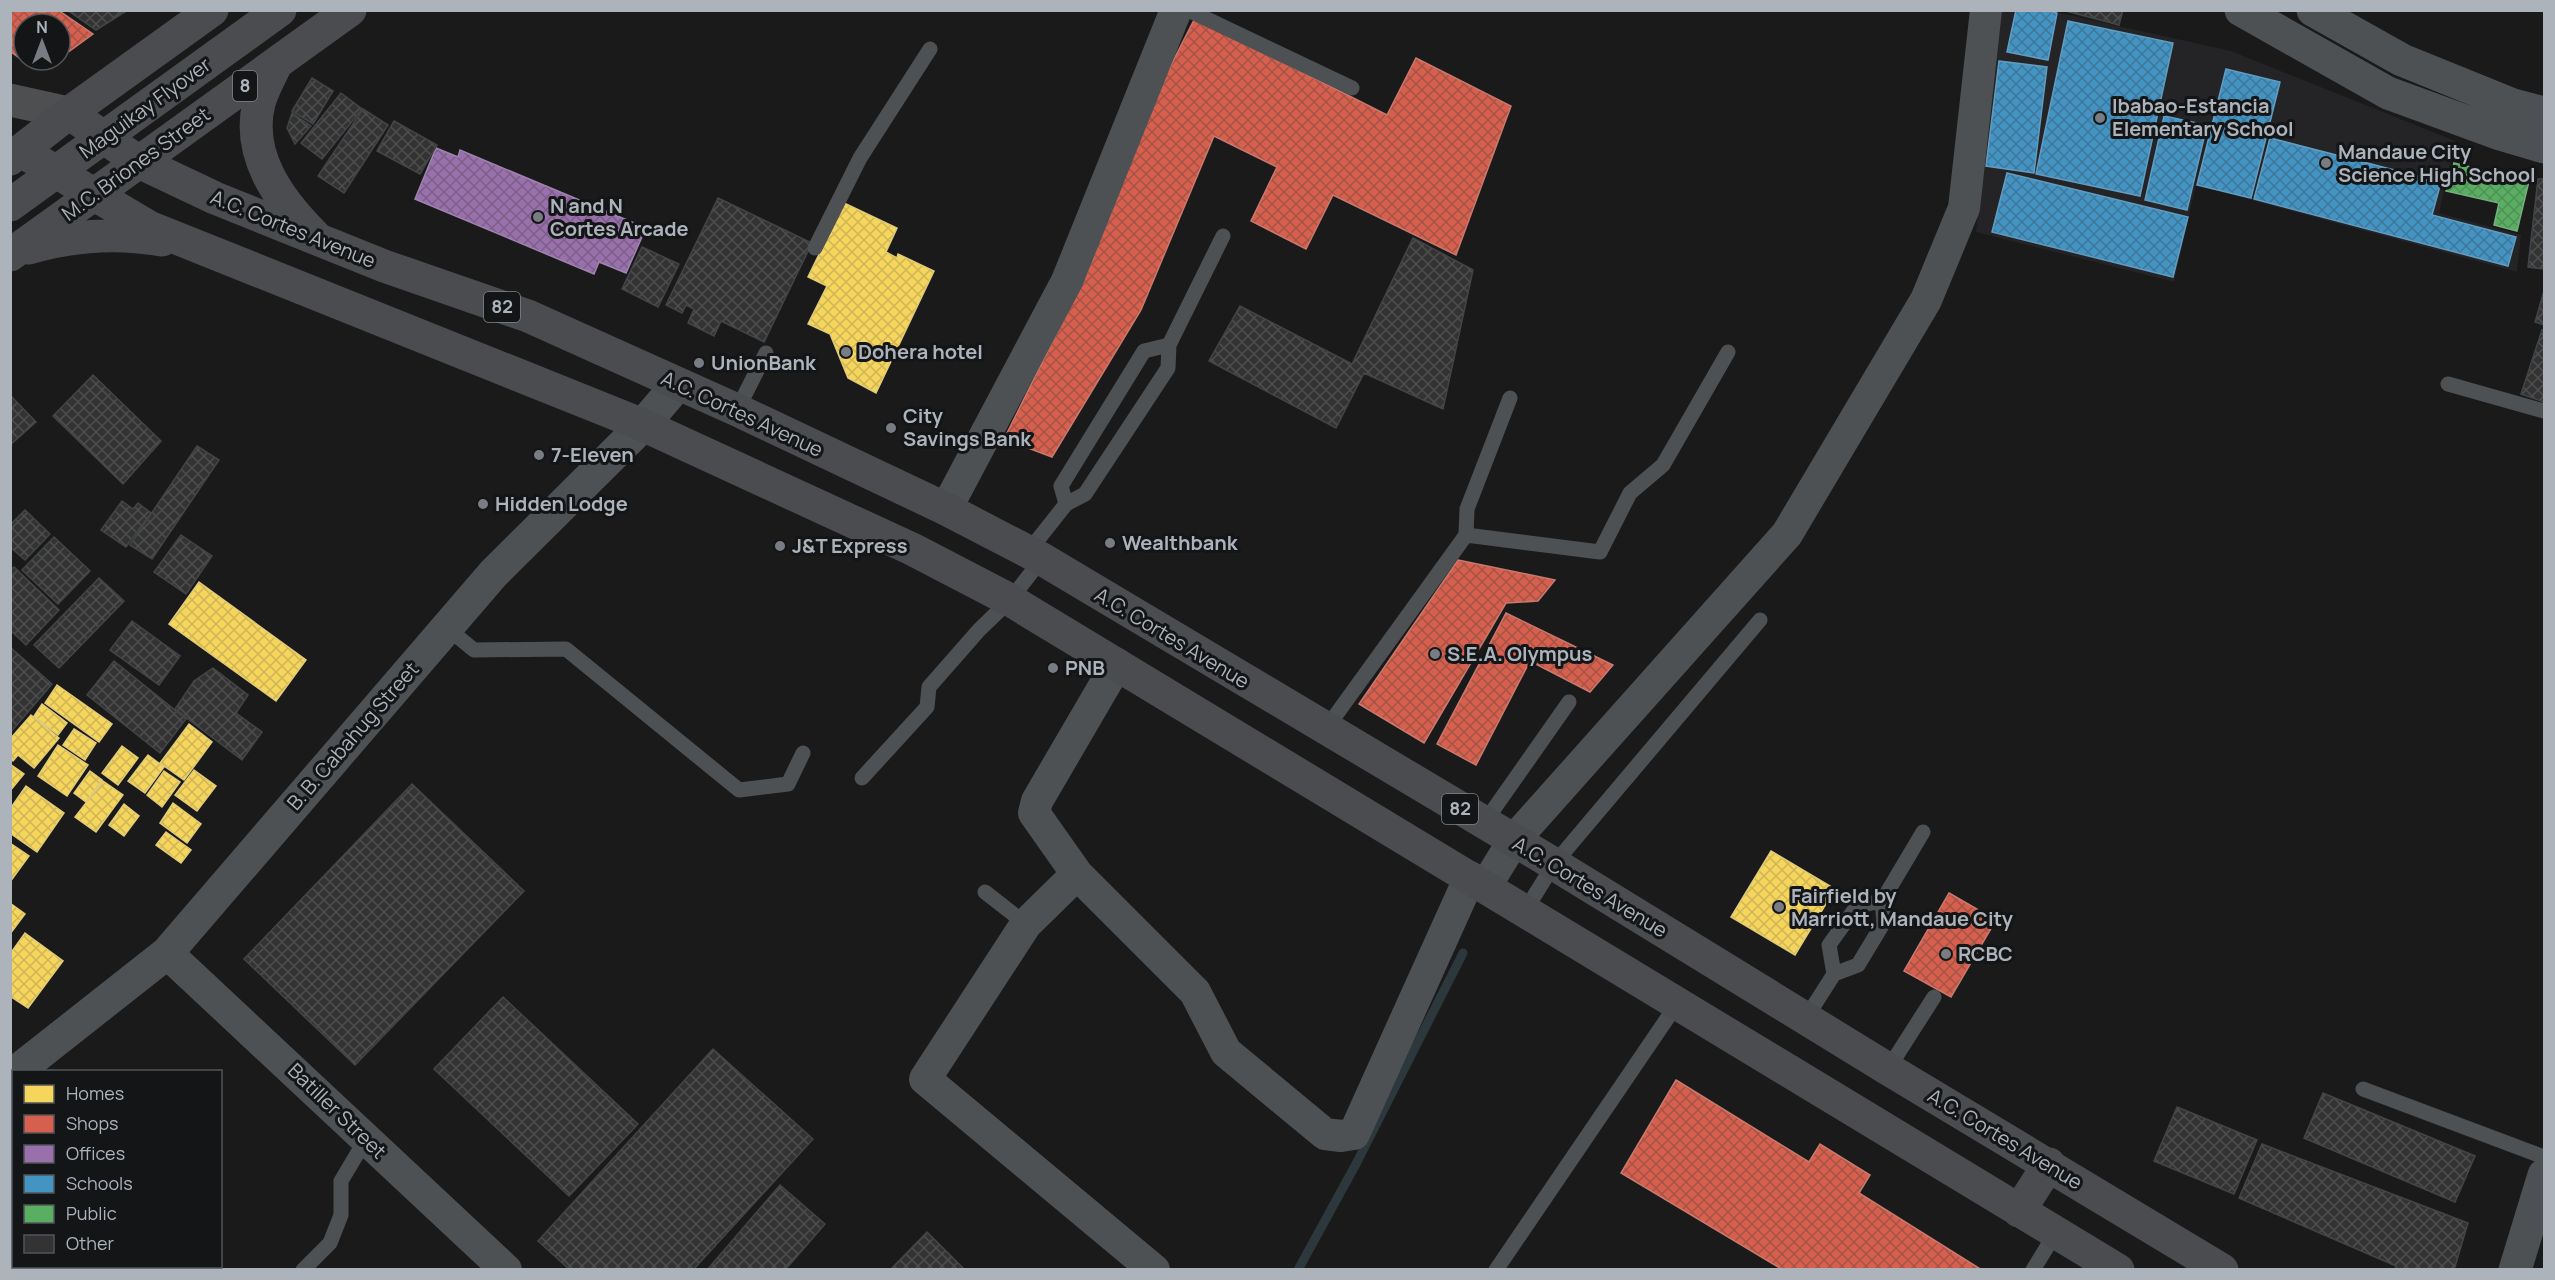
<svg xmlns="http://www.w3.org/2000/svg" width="2555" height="1280" font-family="Manrope,sans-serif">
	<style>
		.built { fill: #242427 }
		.homes { fill: url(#homes-cross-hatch); stroke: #e0cb78; stroke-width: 1.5 }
		.shops { fill: url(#shops-cross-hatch); stroke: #c9796e; stroke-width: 1.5 }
		.offices { fill: url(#offices-cross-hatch); stroke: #9f84b0; stroke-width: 1.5 }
		.schools { fill: url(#schools-cross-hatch); stroke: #629dc1; stroke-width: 1.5 }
		.public { fill: url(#public-cross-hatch); stroke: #73b07c; stroke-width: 1.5 }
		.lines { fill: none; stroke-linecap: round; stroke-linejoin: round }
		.stream { stroke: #2d383d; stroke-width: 9 }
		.building { fill: url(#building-cross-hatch); stroke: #424547; stroke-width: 1.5 }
		.service { stroke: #4e5153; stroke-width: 15 }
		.minor { stroke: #4e5153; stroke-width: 32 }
		.tertiary { stroke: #4e5153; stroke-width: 33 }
		.secondary { stroke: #4d4f51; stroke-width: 33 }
		.primary { stroke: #4b4c4f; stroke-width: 33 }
		.primary-bridge { stroke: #4b4c4f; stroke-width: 33 }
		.poi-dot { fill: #797d83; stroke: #141517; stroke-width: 2 }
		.labels { text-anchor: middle; stroke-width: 6; stroke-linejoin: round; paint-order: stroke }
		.shield { fill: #141517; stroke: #7e848a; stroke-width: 1.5 }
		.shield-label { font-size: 18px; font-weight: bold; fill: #acb3bb }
		.poi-label { font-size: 20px; font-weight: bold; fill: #acb3bb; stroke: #141517; text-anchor: start }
		.street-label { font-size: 20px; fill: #acb3bb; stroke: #141517 }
	</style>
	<defs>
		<pattern id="homes-cross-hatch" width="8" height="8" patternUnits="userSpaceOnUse" patternTransform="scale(1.5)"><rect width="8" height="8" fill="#f6d55c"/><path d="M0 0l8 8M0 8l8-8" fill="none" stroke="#cfb555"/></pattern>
		<pattern id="shops-cross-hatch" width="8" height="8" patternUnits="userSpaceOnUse" patternTransform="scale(1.5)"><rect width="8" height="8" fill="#d6604d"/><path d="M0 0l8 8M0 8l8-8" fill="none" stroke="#a55347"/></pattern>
		<pattern id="offices-cross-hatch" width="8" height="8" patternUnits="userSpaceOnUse" patternTransform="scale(1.5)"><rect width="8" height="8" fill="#9970ab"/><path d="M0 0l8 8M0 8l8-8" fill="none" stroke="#7b5f88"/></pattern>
		<pattern id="schools-cross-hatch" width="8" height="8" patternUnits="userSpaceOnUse" patternTransform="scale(1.5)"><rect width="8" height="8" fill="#4393c3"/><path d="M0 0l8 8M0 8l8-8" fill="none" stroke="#3e7799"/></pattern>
		<pattern id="public-cross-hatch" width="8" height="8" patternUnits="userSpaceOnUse" patternTransform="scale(1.5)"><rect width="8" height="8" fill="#5aae61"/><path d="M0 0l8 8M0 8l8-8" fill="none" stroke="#509057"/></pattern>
		<pattern id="building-cross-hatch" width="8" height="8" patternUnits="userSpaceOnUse" patternTransform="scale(1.5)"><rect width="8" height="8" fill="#333334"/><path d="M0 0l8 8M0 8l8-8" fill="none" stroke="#4e4e4f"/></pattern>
	</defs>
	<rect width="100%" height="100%" fill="#1a1a1b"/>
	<path class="built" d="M2046 10 2231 51 2455 141 2439 213 2521 235 2517 272 2196 185 2174 282 1976 232 1998 11Z"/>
	<path class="homes" d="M844 203 897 228 886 252 897 258 898 254 934 271 876 393 848 378 830 334 808 324 827 286 808 277Z
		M199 582 306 660 276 701 169 624Z
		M57 685 112 724 99 742 45 703Z
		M42 704 67 723 58 735 34 716Z
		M31 715 59 738 34 768 18 755 13 761 10 760V739Z
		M189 724 212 742 184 780 160 763Z
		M74 729 96 743 85 760 63 745Z
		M58 745 88 765 67 796 38 776Z
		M122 746 138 758 118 785 102 773Z
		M148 755 164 767 145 793 128 781Z
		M10 764 24 774 10 791Z
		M194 770 216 786 197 811 175 795Z
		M90 771 102 780 86 802 74 793Z
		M164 771 180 782 162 807 147 795Z
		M103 781 123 795 96 832 75 817Z
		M26 786 64 813 37 852 10 833V809Z
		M173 803 201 824 187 843 160 823Z
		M124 804 139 816 124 836 109 825Z
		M166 832 191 850 181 863 156 845Z
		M10 843 29 856 10 882Z
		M1771 851 1835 889 1795 955 1731 917Z
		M10 903 25 914 10 934Z
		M25 933 63 961 28 1008 10 996V954Z"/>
	<path class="shops" d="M10 10H58L93 34 60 58V24H24V60H54L47 63H26L10 51Z
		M1195 18 1387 115 1416 58 1511 106 1456 255 1333 195 1306 249 1251 221 1277 167 1214 136 1141 310 1052 457 1004 439 1089 268 1150 106Z
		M1458 560 1555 580 1538 601 1506 603 1424 743 1359 704Z
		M1506 613 1613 665 1590 692 1530 661 1476 765 1437 744Z
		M1949 893 1996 920 1951 997 1904 971Z
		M1676 1080 1809 1162 1820 1144 1870 1175 1859 1193 1982 1270H1783L1621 1173Z"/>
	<path class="offices" d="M436 148 458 157 460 150 646 228 626 273 599 262 594 274 415 199Z"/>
	<path class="schools" d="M2016 10H2044L2057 13 2048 60 2007 52Z
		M2068 21 2173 43 2140 196 2036 174Z
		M1999 61 2047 67 2034 173 1986 166Z
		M2226 69 2280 82 2251 198 2197 185Z
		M2164 116 2207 125 2187 210 2145 200Z
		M2270 138 2441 182 2432 215 2516 237 2508 266 2254 199Z
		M2007 173 2188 217 2173 277 1992 232Z"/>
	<path class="public" d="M2454 163 2529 181 2517 231 2494 225 2499 203 2446 191Z"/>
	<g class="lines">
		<path class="stream" d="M1298 1270 1356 1164 1463 953"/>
	</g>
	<path class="building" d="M67 10H128L96 30Z
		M2062 10H2123L2119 25Z
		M312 78 333 91 313 124 292 111Z
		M341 93 362 109 322 159 301 143Z
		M363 109 388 125 344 193 318 176Z
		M292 113 311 126 295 144 287 128Z
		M394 121 437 145 420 174 377 151Z
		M2538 179H2544V269L2528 267Z
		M718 198 812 243 764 342 721 321 714 336 688 323 694 309 686 305 682 313 666 305Z
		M1413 238 1473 270 1443 409 1364 373 1336 428 1209 361 1240 306 1352 364Z
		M642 247 679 264 658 307 622 289Z
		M2544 291V325L2535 322Z
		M2542 330 2544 331V402L2521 394Z
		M93 375 161 441 123 484 53 416Z
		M10 395 36 422 10 445Z
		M197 446 219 460 152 559 130 545Z
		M122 501 133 509 138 503 151 513 126 547 101 530Z
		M25 510 50 534 25 560 10 547V525Z
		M181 535 212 556 186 594 154 572Z
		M54 537 90 571 58 604 22 570Z
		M14 567 59 610 26 645 10 630V570Z
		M99 578 124 601 59 668 34 645Z
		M132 621 180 656 159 685 110 650Z
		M10 647 52 684 10 733Z
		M114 661 186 719 160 753 87 695Z
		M213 668 248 695 236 713 262 732 242 760 175 709 194 681Z
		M412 784 524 891 355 1065 244 959Z
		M503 997 638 1124 569 1196 434 1069Z
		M713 1049 813 1139 693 1270H570L538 1241Z
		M2323 1093 2475 1156 2455 1202 2304 1138Z
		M2177 1107 2257 1140 2234 1194 2154 1161Z
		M2262 1144 2468 1223 2454 1270H2395L2396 1266 2239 1198Z
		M780 1185 825 1224 785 1270H707Z
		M927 1232 965 1270H890Z"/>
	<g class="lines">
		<path class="service" d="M1188 10 1352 88
			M815 248 860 158 930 49
			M2448 384 2544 411
			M737 410 766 353
			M1066 504 1061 486 1144 351 1169 345
			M1466 535 1600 552 1630 493 1663 465 1728 352
			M1028 552 1066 504 1085 494 1168 368 1169 345 1223 236
			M446 627 474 650 566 649 739 790 788 784 803 753
			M1325 730 1466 535 1467 509 1510 398
			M862 778 927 707 929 687 979 630 1010 600 1042 559
			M1484 823 1569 702
			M985 892 1026 924
			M1525 911 1554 864 1760 620
			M1834 974 1829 945 1857 906 1882 901
			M1806 1018 1834 974 1858 965 1884 922 1882 901 1923 832
			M1888 1069 1934 997
			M2363 1089 2544 1157
			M303 1270 330 1243 341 1215V1181L366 1139
			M1496 1270 1677 1004
			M2033 1270 2056 1232"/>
		<path class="minor" d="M946 509 1067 281 1176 10
			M1117 664 1037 801 1034 813 1077 874 1195 992 1226 1052 1325 1134 1341 1136 1354 1134 1470 877
			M1077 874 1026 924 925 1079 1154 1270
			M1485 887 1514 840 1787 534 1926 300 1964 208 1986 10
			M167 953 506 1270"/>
		<path class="tertiary" d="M2241 10 2388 93 2500 134 2544 147
			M2313 10 2402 60 2513 105 2544 113
			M16 1072 167 953 493 574 643 425 677 385
			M2515 1270 2544 1175"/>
		<path class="secondary" d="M10 100 69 113"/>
		<path class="primary" d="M276 64C270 77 263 89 259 103 246 155 279 200 314 235
			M69 113 139 162 215 198 384 266 528 316 737 410 946 509 1042 559 1554 864 1888 1069 2222 1270
			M21 151 149 227 643 425 912 549 1010 600 2118 1270
			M10 159 69 113 212 10
			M29 248C73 235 116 232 162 240
			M10 255 350 10
			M2019 1211 2049 1164"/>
		<path class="primary-bridge" d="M10 205 280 10"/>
	</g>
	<g class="poi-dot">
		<circle cx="2100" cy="118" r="6"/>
		<circle cx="2326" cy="163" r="6"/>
		<circle cx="538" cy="217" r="6"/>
		<circle cx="846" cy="352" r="6"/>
		<circle cx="699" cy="363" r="6"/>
		<circle cx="891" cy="428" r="6"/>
		<circle cx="539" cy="455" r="6"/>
		<circle cx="483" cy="504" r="6"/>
		<circle cx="1110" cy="543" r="6"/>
		<circle cx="780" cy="546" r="6"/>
		<circle cx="1435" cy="654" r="6"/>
		<circle cx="1053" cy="668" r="6"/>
		<circle cx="1779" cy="907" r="6"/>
		<circle cx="1946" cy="954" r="6"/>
	</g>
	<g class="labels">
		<g class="shield">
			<rect x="233" y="71" width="24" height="30" rx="4.5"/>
			<rect x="484" y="292" width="36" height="30" rx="4.5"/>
			<rect x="1442" y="794" width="36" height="30" rx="4.5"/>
		</g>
		<g class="shield-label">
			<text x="245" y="92">8</text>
			<text x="502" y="313">82</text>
			<text x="1460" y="815">82</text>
		</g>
		<g class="poi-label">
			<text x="2112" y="113">Ibabao-Estancia<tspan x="2112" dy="23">Elementary School</tspan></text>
			<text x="2338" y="159">Mandaue City<tspan x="2338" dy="23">Science High School</tspan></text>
			<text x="550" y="213">N and N<tspan x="550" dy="23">Cortes Arcade</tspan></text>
			<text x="858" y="359">Dohera hotel</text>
			<text x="711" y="370">UnionBank</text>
			<text x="903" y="423">City<tspan x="903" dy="23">Savings Bank</tspan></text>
			<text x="551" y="462">7-Eleven</text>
			<text x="495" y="511">Hidden Lodge</text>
			<text x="1122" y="550">Wealthbank</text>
			<text x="792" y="553">J&amp;T Express</text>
			<text x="1447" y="661">S.E.A. Olympus</text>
			<text x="1065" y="675">PNB</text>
			<text x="1791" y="903">Fairfield by<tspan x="1791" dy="23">Marriott, Mandaue City</tspan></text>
			<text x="1958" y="961">RCBC</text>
		</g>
		<g class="street-label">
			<text transform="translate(145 108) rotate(-36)" y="7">Maguikay Flyover</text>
			<text transform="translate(136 164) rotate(-36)" y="7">M.C. Briones Street</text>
			<text transform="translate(293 229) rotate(22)" y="7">A.C. Cortes Avenue</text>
			<text transform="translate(742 414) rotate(25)" y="7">A.C. Cortes Avenue</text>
			<text transform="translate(1172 638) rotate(31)" y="7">A.C. Cortes Avenue</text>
			<text transform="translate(353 736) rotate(-49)" y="7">B. B. Cabahug Street</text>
			<text transform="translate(1590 887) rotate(31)" y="7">A.C. Cortes Avenue</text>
			<text transform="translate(337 1111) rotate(44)" y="7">Batiller Street</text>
			<text transform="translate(2005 1139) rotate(31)" y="7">A.C. Cortes Avenue</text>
		</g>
	</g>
	<rect width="2555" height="1280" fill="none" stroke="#acb3bb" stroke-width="24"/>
	<rect x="12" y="1070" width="210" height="198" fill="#141517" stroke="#515459" stroke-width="1.5"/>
	<rect x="24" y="1085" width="30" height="18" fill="#f6d55c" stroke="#515459" stroke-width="1.5"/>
	<text x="66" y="1100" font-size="18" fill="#acb3bb">Homes</text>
	<rect x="24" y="1115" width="30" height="18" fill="#d6604d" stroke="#515459" stroke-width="1.5"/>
	<text x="66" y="1130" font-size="18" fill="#acb3bb">Shops</text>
	<rect x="24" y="1145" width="30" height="18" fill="#9970ab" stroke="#515459" stroke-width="1.5"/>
	<text x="66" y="1160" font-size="18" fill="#acb3bb">Offices</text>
	<rect x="24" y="1175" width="30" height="18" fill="#4393c3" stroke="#515459" stroke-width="1.5"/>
	<text x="66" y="1190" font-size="18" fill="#acb3bb">Schools</text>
	<rect x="24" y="1205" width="30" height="18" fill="#5aae61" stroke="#515459" stroke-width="1.5"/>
	<text x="66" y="1220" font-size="18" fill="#acb3bb">Public</text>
	<rect x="24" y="1235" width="30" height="18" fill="#333334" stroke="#515459" stroke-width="1.5"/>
	<text x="66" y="1250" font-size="18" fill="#acb3bb">Other</text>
	<g transform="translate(42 42)"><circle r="28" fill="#141517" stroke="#515459" stroke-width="1.5"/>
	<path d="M0-4.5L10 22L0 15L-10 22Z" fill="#797d83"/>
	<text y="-9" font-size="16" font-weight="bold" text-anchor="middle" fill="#acb3bb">N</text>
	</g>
</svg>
